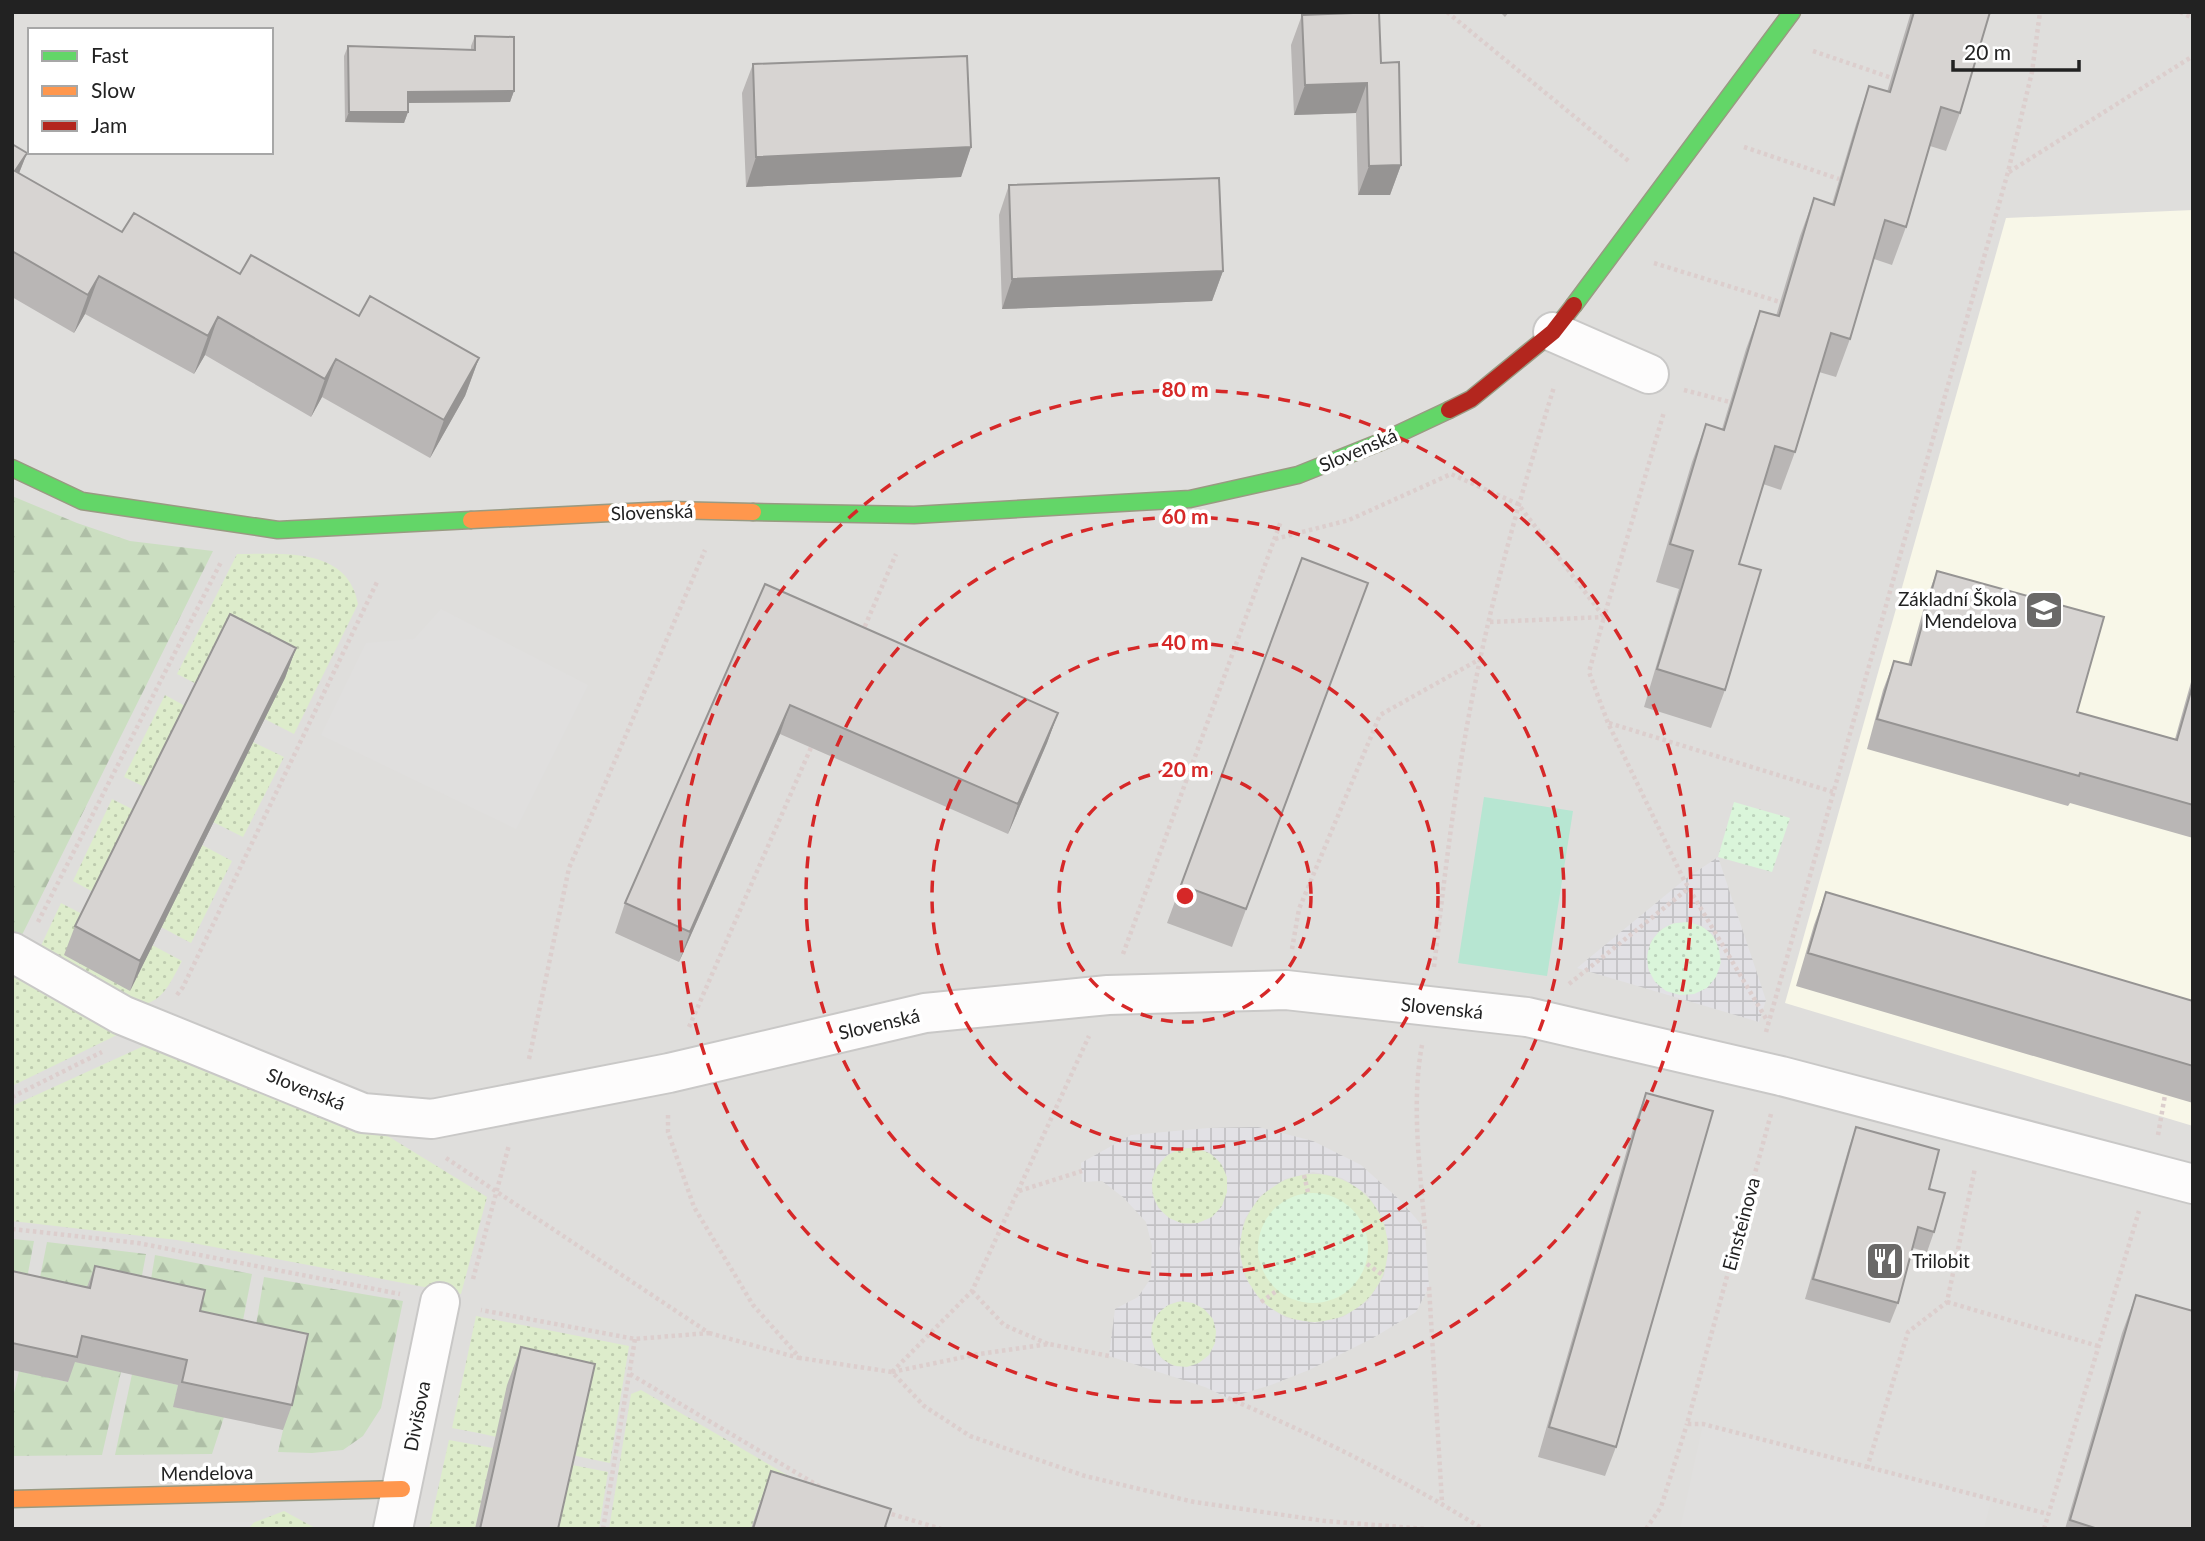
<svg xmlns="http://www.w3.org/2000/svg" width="2205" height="1541" font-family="Lato,sans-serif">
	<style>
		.residential { fill: #dfdedc; fill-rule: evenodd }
		.education { fill: #f8f7e8 }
		.grass { fill: url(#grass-dots) }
		.forest { fill: url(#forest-firs) }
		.park { fill: url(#park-dots) }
		.pitch { fill: #b7e6d2 }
		.parking { fill: #e0dfde }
		.plaza { fill: url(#plaza-grid); fill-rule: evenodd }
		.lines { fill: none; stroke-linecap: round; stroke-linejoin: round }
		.street-casing { stroke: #c9c8c7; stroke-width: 42 }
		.fast-casing { stroke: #999a82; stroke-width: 19 }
		.slow-casing { stroke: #999a82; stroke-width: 19 }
		.jam-casing { stroke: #999a82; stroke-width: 19 }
		.path { stroke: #dccecd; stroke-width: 4.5; stroke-dasharray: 3.5 3.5; stroke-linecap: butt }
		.street { stroke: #fdfcfc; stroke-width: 38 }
		.fast { stroke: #63d668; stroke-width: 16 }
		.slow { stroke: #ff974d; stroke-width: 16 }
		.jam { stroke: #b3261e; stroke-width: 16 }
		.wall { fill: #b9b6b5 }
		.shaded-wall { fill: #969493 }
		.building { fill: #d7d4d2; stroke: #969493; stroke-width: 2 }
		.ring { fill: none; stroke: #d62828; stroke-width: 3.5; stroke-dasharray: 12 9 }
		.labels { text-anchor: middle; stroke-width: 7; stroke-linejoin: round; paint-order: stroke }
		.street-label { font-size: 19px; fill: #222; stroke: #fff }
		.poi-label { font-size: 19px; fill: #222; stroke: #fff; text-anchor: end }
		.centre { fill: #d62828; stroke: #fff; stroke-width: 3.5 }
		.ring-label { font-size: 21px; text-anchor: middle; font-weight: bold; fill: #d62828; stroke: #fff; stroke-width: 7; stroke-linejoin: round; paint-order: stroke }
	</style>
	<defs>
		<pattern id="grass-dots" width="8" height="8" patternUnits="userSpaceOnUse" patternTransform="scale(1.75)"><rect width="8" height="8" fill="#ddeccb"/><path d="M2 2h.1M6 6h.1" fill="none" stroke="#bdcaae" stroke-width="1.8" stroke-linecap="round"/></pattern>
		<pattern id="forest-firs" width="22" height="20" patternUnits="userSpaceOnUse" patternTransform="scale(1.75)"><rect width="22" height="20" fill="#cbdec1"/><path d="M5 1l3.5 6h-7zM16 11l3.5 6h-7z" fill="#aebea6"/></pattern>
		<pattern id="park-dots" width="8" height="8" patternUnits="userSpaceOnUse" patternTransform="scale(1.75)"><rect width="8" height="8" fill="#daf5da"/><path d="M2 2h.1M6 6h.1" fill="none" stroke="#bbd2bb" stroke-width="1.8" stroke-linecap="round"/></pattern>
		<pattern id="plaza-grid" width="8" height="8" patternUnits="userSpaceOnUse" patternTransform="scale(1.75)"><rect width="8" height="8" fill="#e2e1e5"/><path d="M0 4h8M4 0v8" fill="none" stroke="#c2c1c4"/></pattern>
	</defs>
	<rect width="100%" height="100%" fill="#f0eeeb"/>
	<path class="residential" d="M12 12H2193V1529H12ZM30 30H271V152H30Z"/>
	<path class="education" d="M2193 210V1126L1785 1003 2006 218Z"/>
	<path class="grass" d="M237 554C281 554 348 546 358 604L294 734 177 674Z
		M165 695 187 707 147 788 124 777Z
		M253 742 284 757 243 837 213 822Z
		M112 799 136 811 95 893 73 881Z
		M202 845 232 861 191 943 161 927Z
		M61 903 84 915 129 990 152 945 182 961C172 979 162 1006 138 1004L39 950Z
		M12 972 119 1034 12 1086Z
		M146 1045 279 1101 378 1130 487 1197 461 1294 177 1240 12 1221V1106Z
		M1152 1186a38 38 0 1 1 76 0a38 38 0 1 1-76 0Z
		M1240 1248a74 74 0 1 1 148 0a74 74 0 1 1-148 0Z
		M1151 1334a33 33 0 1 1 66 0a33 33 0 1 1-66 0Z
		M476 1316 629 1346 610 1463C557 1453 505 1437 452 1428Z
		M641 1390 830 1500 760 1501 751 1529H609L631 1394Z
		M449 1440 493 1448 475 1529H429Z
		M567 1464 608 1472 599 1529H553Z
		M284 1511 317 1529H248L253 1523Z"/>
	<path class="forest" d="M12 496 77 523 130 541 213 551 18 943 12 940Z
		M12 1239 34 1241 23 1300 12 1298Z
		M47 1242 146 1254 137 1302 35 1303Z
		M155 1255 252 1274 238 1346 147 1304Z
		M264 1277 403 1301 381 1408 363 1436 343 1450 312 1453 278 1452 299 1360 252 1349Z
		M73 1361 121 1372 102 1455 12 1456V1402L19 1371 68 1382Z
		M132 1374 178 1385 174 1407 224 1417 212 1454 115 1455Z"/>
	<path class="park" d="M1734 802 1790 818 1772 872 1718 857Z
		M1647 959a37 37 0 1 1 74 0a37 37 0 1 1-74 0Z
		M1258 1248a55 55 0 1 1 110 0a55 55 0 1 1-110 0Z"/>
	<path class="pitch" d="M1484 797 1573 811 1547 976 1458 963Z"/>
	<path class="parking" d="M441 609 588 685 516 829 321 735 366 643 414 639Z
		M1703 1424 1991 1500 1984 1529H1680Z
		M254 1522 248 1529H12V1525Z"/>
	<path class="plaza" d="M1718 857 1766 1000 1759 1022 1577 968 1684 880ZM1688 922 1702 926 1713 935 1719 949 1721 963 1716 977 1707 988 1694 994 1680 995 1666 991 1655 982 1648 969 1647 955 1651 941 1660 930 1673 923Z
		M1258 1127 1313 1141 1361 1165 1401 1201 1425 1229 1429 1287 1416 1312 1373 1338 1309 1370 1271 1385 1228 1398 1205 1387 1109 1356 1115 1309 1138 1297 1151 1278 1152 1246 1146 1222 1124 1198 1102 1181 1082 1182 1081 1163 1131 1135 1208 1128ZM1181 1148H1196L1210 1153 1221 1163 1227 1177V1192L1222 1206 1212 1217 1198 1223 1183 1224 1169 1218 1158 1208 1152 1194V1179L1157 1166 1167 1155ZM1313 1172 1342 1178 1367 1194 1383 1218 1389 1247 1384 1276 1368 1301 1343 1317 1315 1323 1286 1318 1261 1302 1245 1277 1239 1249 1244 1220 1260 1196 1285 1179ZM1180 1301 1193 1303 1204 1309 1213 1319 1216 1331 1215 1343 1209 1355 1199 1363 1187 1367 1174 1366 1163 1360 1155 1350 1151 1338 1152 1325 1158 1313 1168 1305Z"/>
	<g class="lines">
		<defs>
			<path id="street" d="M1553 332 1649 374
				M12 952 122 1015 363 1113 432 1119 669 1073 925 1013 1108 995 1286 990 1527 1017 1781 1076 2193 1184
				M393 1529 440 1302"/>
			<path id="fast" d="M1574 305 1792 12
				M12 468 82 501 278 530 471 520
				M753 512 914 515 1190 499 1298 475 1383 441 1449 410"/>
			<path id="slow" d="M471 520 669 510 753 512
				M12 1499 402 1489"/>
			<path id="jam" d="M1449 410 1471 399 1553 332 1574 305"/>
		</defs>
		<use href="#street" class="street-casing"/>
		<use href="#fast" class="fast-casing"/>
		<use href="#slow" class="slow-casing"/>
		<use href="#jam" class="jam-casing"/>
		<path class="path" d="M1447 12 1631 163
			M2180 12 2193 18
			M1813 51 1892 78
			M1744 147 1839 179
			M2009 172 2193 56
			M1654 263 1780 302
			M1684 390 1730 402
			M1275 539 1349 520 1451 474 1518 504 1604 617 1589 672 1608 723 1684 880 1768 1022
			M1490 622 1604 617 1664 412
			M862 633 896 554
			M1609 723 1833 792
			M38 922 221 562
			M1292 949 1299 909 1380 715 1480 659
			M1123 954 1281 521
			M1434 967C1445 872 1456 777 1475 684 1495 583 1524 485 1554 387
			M1569 984 1689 888
			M177 995 183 987 377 582
			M689 1027 813 743
			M1766 1032 2008 172 2032 72 2040 12
			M1422 1045C1411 1103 1420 1170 1425 1229
			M529 1059 569 868 705 550
			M12 1097 102 1052
			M1771 1114 1687 1424H1703L2048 1514
			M668 1115V1132L694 1207 753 1305 800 1358 892 1372 924 1406 970 1436 1085 1476 1194 1502 1325 1521 1426 1529
			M2158 1135 2165 1095
			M446 1158 709 1333 635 1339 481 1310
			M1304 1175 1308 1192
			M1019 1191 1082 1171
			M12 1229 138 1243 400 1294
			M1367 1264 1384 1276
			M473 1279 509 1145
			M1429 1287 1442 1502
			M972 1291 1004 1325 1048 1344
			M1261 1302 1278 1290
			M1947 1302 2098 1346
			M709 1333 799 1358
			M892 1372 972 1291 1089 1036
			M892 1372 979 1354 1049 1344 1109 1356
			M630 1374 822 1488
			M1228 1398C1316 1436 1401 1478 1483 1529
			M1867 1468 1908 1332 1947 1302 1975 1168
			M885 1512 941 1529
			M603 1529 635 1339
			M1646 1529 1661 1507 1687 1424
			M2044 1529 2139 1211"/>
		<use href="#street" class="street"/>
		<use href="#fast" class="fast"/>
		<use href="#slow" class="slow"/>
		<use href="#jam" class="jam"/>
	</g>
	<path class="wall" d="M1500 12H1509L1505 17Z
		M1911 12H1990L1960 113 1946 151 1930 146 1906 227 1892 265 1874 259 1850 339 1836 377 1819 372 1795 452 1781 490 1763 484 1739 564 1725 690 1711 728 1644 707 1679 589 1656 582 1692 462 1706 424 1722 429 1746 349 1760 311 1776 316 1800 236 1814 198 1832 204 1856 124 1869 86 1887 92Z
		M1302 15 1381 63 1401 165 1390 195H1358L1356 113 1294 115 1291 45Z
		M475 36 514 91 510 102 408 103V112L404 123 345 122 344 56 348 46 471 50V46Z
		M753 64 971 147 961 177 746 187 742 93Z
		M12 144 27 153 19 173 122 232 479 358 465 396 430 458 322 397 311 417 205 355 194 374 85 314 74 333 12 297Z
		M1009 185 1223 271 1212 301 1002 309 999 215Z
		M1302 558 1368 583 1232 947 1167 923Z
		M1937 571 2077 712 2175 739 2193 675V838L2070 803 2068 806 1867 749 1883 690 1894 661 1908 665 1926 600Z
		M765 584 1058 713 1047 743 1008 834 780 734 679 962 615 933 625 903Z
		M296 648 285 678 130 991 64 955 75 926Z
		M1826 892 2193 1001V1103L1796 986 1814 925Z
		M1646 1093 1616 1447 1605 1476 1538 1457 1635 1122Z
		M1856 1127 1929 1189 1934 1232 1927 1252 1913 1248 1898 1303 1890 1323 1805 1299 1849 1147Z
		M95 1266 200 1311 292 1405 283 1430 173 1407 178 1385 75 1362 68 1382 12 1370V1271L87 1287Z
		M2136 1295 2193 1529H2065L2122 1333Z
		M521 1347 558 1529H475L507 1385Z
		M771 1471 885 1527 889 1529H751Z"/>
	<path class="shaded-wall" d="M1367 83 1356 113 1294 115 1305 85Z
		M514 91 510 102 404 103 408 92Z
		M349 112H408L404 123 345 122Z
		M971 147 961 177 746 187 756 157Z
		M27 153 12 191 15 171Z
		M1401 165 1390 195H1358L1369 166Z
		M1223 271 1212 301 1002 309 1012 279Z
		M99 276 85 314 74 333 88 295Z
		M218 317 205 355 194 374 208 336Z
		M479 358 465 396 430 458 444 420Z
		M336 359 322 397 311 417 325 379Z
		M296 648 285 678 130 991 140 961Z
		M790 705 780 734 679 962 690 932Z
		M1058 713 1047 743 1008 834 1018 804Z"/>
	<path class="building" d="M1379 12 1381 63 1399 62 1401 165 1369 166 1367 83 1305 85 1302 15Z
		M1914 12H1990L1960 113 1941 107 1906 227 1885 220 1850 339 1831 333 1795 452 1775 446 1739 564 1761 570 1725 690 1657 669 1693 551 1670 544 1706 424 1724 430 1760 311 1779 316 1814 198 1834 205 1869 86 1890 92Z
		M475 36 514 37V91L408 92V112H349L348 46 475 50Z
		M967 56 971 147 756 157 753 64Z
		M12 144 27 153 15 171 122 232 134 213 240 274 251 255 359 316 370 296 479 358 444 420 336 359 325 379 218 317 208 336 99 276 88 295 12 251Z
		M1219 178 1223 271 1012 279 1009 185Z
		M1302 558 1368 583 1246 909 1181 885Z
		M1937 571 2104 617 2077 712 2177 740 2193 684V805L2080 773 2079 776 1877 719 1894 661 1911 665Z
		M765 584 1058 713 1018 804 790 705 690 932 625 903Z
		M230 614 296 648 140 961 75 926Z
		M1826 892 2193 1001V1066L1808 953Z
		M1646 1093 1713 1111 1616 1447 1549 1427Z
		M1856 1127 1939 1150 1929 1189 1945 1193 1934 1232 1918 1227 1898 1303 1813 1279Z
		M95 1266 205 1290 200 1311 308 1334 292 1405 182 1382 187 1360 82 1336 77 1357 12 1343V1271L90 1288Z
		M2136 1295 2193 1311V1529H2098L2070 1520Z
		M521 1347 595 1364 558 1529H480Z
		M771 1471 891 1509 885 1527 889 1529H753Z"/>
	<g class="ring">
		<circle cx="1185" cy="896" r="126"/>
		<circle cx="1185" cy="896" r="253"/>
		<circle cx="1185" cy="896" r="379"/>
		<circle cx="1185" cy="896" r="506"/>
	</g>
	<defs>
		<symbol id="school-square" viewBox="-11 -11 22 22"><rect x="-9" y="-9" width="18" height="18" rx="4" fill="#6a6968" stroke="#fff"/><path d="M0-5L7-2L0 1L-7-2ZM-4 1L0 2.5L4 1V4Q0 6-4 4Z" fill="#fff"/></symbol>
		<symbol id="restaurant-square" viewBox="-11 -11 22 22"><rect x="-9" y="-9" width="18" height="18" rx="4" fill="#6a6968" stroke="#fff"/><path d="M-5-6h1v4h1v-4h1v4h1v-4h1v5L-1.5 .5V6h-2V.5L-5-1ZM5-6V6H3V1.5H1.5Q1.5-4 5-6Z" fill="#fff"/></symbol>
	</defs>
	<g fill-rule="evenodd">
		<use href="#school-square" x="2022" y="588" width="44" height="44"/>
		<use href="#restaurant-square" x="1863" y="1239" width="44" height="44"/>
	</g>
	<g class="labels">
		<g class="street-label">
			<text transform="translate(1358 450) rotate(-23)" y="7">Slovenská</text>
			<text transform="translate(652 512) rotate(-2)" y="7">Slovenská</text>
			<text transform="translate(1442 1008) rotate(6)" y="7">Slovenská</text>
			<text transform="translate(879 1024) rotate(-13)" y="7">Slovenská</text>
			<text transform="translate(306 1089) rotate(22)" y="7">Slovenská</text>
			<text transform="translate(1741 1224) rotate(-75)" y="7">Einsteinova</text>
			<text transform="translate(417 1416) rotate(-79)" y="7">Divišova</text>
			<text transform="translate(207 1473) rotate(-1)" y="7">Mendelova</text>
		</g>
		<g class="poi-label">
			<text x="2017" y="606">Základní Škola<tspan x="2017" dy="22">Mendelova</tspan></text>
			<text x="1912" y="1268" text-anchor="start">Trilobit</text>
		</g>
	</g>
	<circle cx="1185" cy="896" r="10" class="centre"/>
	<g class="ring-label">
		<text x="1185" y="397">80 m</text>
		<text x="1185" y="524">60 m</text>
		<text x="1185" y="650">40 m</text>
		<text x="1185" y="777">20 m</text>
	</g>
	<rect width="2205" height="1541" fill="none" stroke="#222222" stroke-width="28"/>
	<rect x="28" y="28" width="245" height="126" fill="#ffffff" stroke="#a7a7a7" stroke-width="2"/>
	<rect x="42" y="51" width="35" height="10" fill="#63d668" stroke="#a7a7a7" stroke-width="2"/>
	<text x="91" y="63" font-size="21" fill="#222222">Fast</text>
	<rect x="42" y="86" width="35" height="10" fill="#ff974d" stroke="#a7a7a7" stroke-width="2"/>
	<text x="91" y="98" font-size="21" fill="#222222">Slow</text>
	<rect x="42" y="121" width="35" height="10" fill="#b3261e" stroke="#a7a7a7" stroke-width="2"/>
	<text x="91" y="133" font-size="21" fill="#222222">Jam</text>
	<path d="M1953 60v10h126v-10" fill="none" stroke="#222222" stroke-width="3.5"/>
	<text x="1964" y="60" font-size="21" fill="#222222" stroke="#ffffff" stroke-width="5" paint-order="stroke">20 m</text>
</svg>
